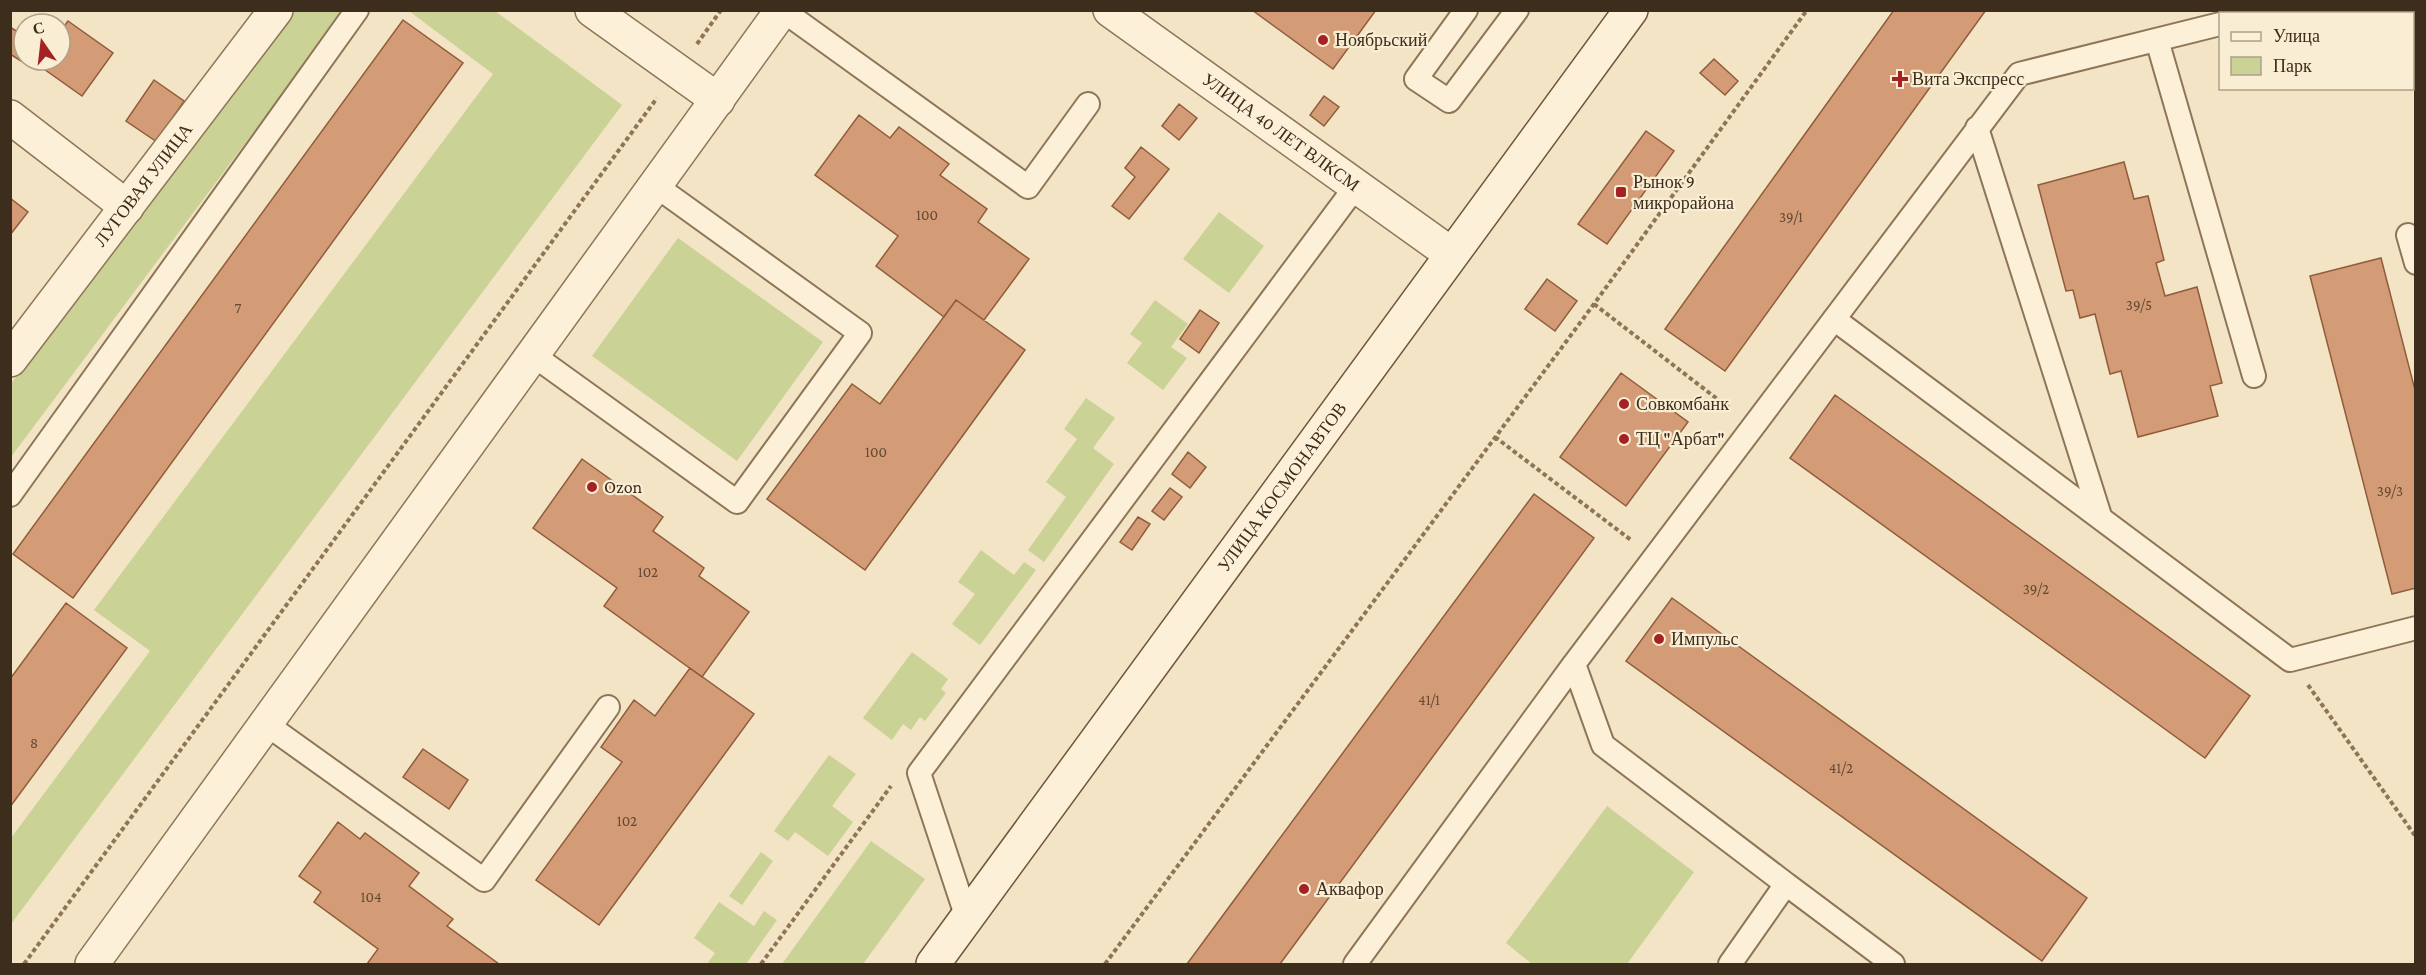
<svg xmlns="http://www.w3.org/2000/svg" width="2426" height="975" font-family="'Crimson Pro',serif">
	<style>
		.green { fill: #cbd296 }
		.building { fill: #d49c76; stroke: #905c3b; stroke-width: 1.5 }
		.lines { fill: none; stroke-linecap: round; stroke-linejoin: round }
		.lane-casing { stroke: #8f7558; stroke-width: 26 }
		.street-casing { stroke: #8f7558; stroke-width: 36 }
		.secondary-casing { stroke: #71553b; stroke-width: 36 }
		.path { stroke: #8f7558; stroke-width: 4; stroke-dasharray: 4.5 3; stroke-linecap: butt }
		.lane { stroke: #fcf1d8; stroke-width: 22 }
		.street { stroke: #fcf1d8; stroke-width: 33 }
		.secondary { stroke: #fcf1d8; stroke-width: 33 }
		.poi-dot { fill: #a42224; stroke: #f9eed4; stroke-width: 2 }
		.labels { text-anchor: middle; stroke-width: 4.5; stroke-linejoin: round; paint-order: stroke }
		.number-label { font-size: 15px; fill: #634933 }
		.poi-label { font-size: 18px; fill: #3d2d1d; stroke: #f9eed4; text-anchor: start }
		.street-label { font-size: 18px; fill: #3d2d1d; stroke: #f9eed4 }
	</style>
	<rect width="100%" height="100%" fill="#f2e4c4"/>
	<path class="green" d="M290 11H344L11 457 10 385Z
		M409 11H495L622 105 11 924V838L150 651 94 610 493 74Z
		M1219 212 1264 246 1229 293 1183 259Z
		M678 238 823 342 737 461 592 356Z
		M1155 300 1188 324 1171 347 1187 358 1163 390 1127 363 1142 343 1130 334Z
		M1086 398 1115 418 1093 448 1114 464 1044 562 1028 550 1066 497 1046 482 1077 439 1064 429Z
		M981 550 1014 575 1024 562 1036 570 980 645 952 624 975 594 958 582Z
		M912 652 948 679 941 689 946 693 925 721 920 717 911 730 903 724 892 740 863 718Z
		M829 755 856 774 832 806 853 822 828 856 795 832 788 841 774 831Z
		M1607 806 1694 872 1627 964H1532L1506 943Z
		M871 841 925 879 863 964H782Z
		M761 852 773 861 742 905 729 896Z
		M719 902 754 926 764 911 777 920 746 964H707L715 953 694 938Z"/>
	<path class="building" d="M1252 10H1376L1333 69Z
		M1894 10H1986L1725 371 1665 329Z
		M403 20 463 63 73 598 13 554Z
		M68 21 113 53 82 96 37 64 40 60H60V32Z
		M10 27 24 36V57L21 61 10 54Z
		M1714 59 1738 81 1725 95 1700 73Z
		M154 80 184 101 157 142 126 121Z
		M1324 96 1339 107 1324 126 1310 115Z
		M1179 104 1197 118 1179 140 1162 126Z
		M859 115 890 138 899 127 949 164 940 175 987 209 978 222 1029 259 984 320 956 300 944 317 876 266 898 236 815 175Z
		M1646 131 1674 151 1607 244 1578 224Z
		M1141 147 1169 169 1129 219 1112 206 1135 177 1125 168Z
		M2124 162 2134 199 2148 196 2164 260 2156 263 2165 296 2197 287 2222 383 2210 386 2218 416 2138 437 2121 371 2110 374 2095 314 2080 318 2073 290 2066 291 2038 185Z
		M10 198 28 212 10 235Z
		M2381 258 2416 394V588L2392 594 2310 276Z
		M1547 279 1577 301 1555 331 1525 309Z
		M956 300 1025 350 865 570 767 499 852 384 880 404Z
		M1200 310 1219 323 1199 353 1180 339Z
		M1621 373 1688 422 1626 506 1560 457Z
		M1835 395 2250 696 2205 758 1790 458Z
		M1188 452 1206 467 1190 488 1172 474Z
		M582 459 663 517 653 531 704 568 699 576 749 612 702 677 604 606 617 588 533 528Z
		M1170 488 1182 497 1164 520 1152 511Z
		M1534 494 1594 538 1280 964H1187Z
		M1138 517 1150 524 1132 550 1120 542Z
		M1672 598 2087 898 2042 961 1626 661Z
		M66 603 127 648 10 807V679Z
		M690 668 754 714 599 925 536 880 622 762 601 747 634 700 655 716Z
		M423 749 468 780 449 809 403 777Z
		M338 822 360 839 365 833 419 873 409 886 453 919 447 926 499 964H367L378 949 314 902 321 892 299 876Z"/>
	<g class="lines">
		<defs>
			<path id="lane" d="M782 10 1028 187 1088 104
				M1466 10 1416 79 1449 101 1517 10
				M2263 14 2275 10
				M2157 40 2254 376
				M1977 128 2100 516
				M2408 235 2416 263
				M1834 319 2290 660 2416 628
				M533 355 737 502 860 333 656 186
				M10 495 357 10
				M266 724 484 880 608 707
				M1786 884 1603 745 1574 664 2019 74 2220 24
				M967 918 919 773 1356 186
				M1355 964 1574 664
				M1730 964 1786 884 1893 964"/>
			<g id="street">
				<path d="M592 10 718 100"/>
				<path id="s1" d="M1110 10 1451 254"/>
				<path d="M10 117 127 207"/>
				<path id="s2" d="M10 360 276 10"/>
				<path d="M92 964 782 10"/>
			</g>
			<g id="secondary">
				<path id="s3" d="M933 964 1631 10"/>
			</g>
		</defs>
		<use href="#lane" class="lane-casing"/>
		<use href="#street" class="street-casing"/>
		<use href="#secondary" class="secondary-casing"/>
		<path class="path" d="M697 44 721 10
			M1594 304 1729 408
			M1495 437 1631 540
			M2308 685 2416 837
			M24 964 657 98
			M761 964 891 786
			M1105 964 1594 304 1807 10"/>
		<use href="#lane" class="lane"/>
		<use href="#street" class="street"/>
		<use href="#secondary" class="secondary"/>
	</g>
	<g class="poi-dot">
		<circle cx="1323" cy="40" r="6"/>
		<path d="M1897 70h6v6h6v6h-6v6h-6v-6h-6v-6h6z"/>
		<rect x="1615" y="186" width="12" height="12" rx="3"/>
		<circle cx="1624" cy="404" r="6"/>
		<circle cx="1624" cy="439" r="6"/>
		<circle cx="592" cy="487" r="6"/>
		<circle cx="1659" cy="639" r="6"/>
		<circle cx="1304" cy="889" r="6"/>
	</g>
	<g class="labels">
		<g class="number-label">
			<text x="927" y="220">100</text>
			<text x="1791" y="222">39/1</text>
			<text x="2139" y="310">39/5</text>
			<text x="238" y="313">7</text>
			<text x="876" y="457">100</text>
			<text x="2390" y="496">39/3</text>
			<text x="648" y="577">102</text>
			<text x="2036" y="594">39/2</text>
			<text x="1429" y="705">41/1</text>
			<text x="34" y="748">8</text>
			<text x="1841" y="773">41/2</text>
			<text x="627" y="826">102</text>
			<text x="371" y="902">104</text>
		</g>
		<g class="poi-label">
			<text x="1335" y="46">Ноябрьский</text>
			<text x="1912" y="85">Вита Экспресс</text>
			<text x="1633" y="188">Рынок 9<tspan x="1633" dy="21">микрорайона</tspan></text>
			<text x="1636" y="410">Совкомбанк</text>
			<text x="1636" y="445">ТЦ "Арбат"</text>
			<text x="604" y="493">Ozon</text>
			<text x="1671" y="645">Импульс</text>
			<text x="1316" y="895">Аквафор</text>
		</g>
		<g class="street-label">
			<text dy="6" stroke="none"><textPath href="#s1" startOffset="210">УЛИЦА 40 ЛЕТ ВЛКСМ</textPath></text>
			<text dy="6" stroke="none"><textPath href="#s2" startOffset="220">ЛУГОВАЯ УЛИЦА</textPath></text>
			<text dy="6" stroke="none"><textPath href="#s3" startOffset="591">УЛИЦА КОСМОНАВТОВ</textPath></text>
		</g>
	</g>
	<rect width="2426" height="975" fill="none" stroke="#3d2d1d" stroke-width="24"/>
	<rect x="2219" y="12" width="195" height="78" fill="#f9eed4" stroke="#aea18b" stroke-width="1.5"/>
	<rect x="2231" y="32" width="30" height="9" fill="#fcf1d8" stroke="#aea18b" stroke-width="1.5"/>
	<text x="2273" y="42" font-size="18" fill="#3d2d1d">Улица</text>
	<rect x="2231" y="57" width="30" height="18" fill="#cbd296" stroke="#aea18b" stroke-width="1.5"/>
	<text x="2273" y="72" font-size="18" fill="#3d2d1d">Парк</text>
	<g transform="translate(42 42) rotate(346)"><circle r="28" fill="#f9eed4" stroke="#aea18b" stroke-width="1.5"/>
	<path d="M0-4.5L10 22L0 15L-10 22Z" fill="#a42224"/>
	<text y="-9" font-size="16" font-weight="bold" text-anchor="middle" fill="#3d2d1d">С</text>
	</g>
</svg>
